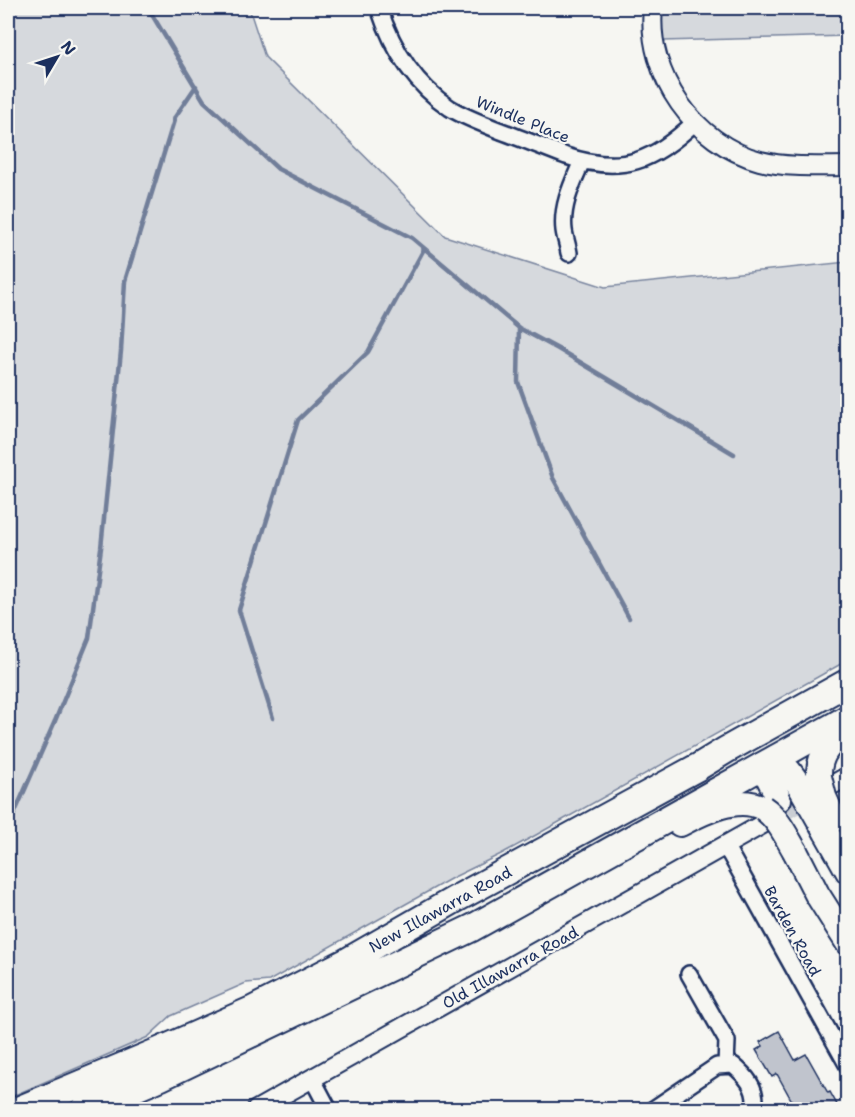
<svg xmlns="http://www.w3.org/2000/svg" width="855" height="1117" font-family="'Shantell Sans',sans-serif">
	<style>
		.green { fill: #d6d9dd; stroke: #78849e; stroke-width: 1.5 }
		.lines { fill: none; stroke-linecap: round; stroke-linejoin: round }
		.stream { stroke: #717e99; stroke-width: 4.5 }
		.building { fill: #c0c4cd; stroke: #1b2f5e; stroke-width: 1.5 }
		.tertiary-tunnel { stroke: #caced4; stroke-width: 18; stroke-dasharray: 18 9; stroke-linecap: butt }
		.minor-casing { stroke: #1b2f5e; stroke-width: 20 }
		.tertiary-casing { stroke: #1b2f5e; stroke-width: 22 }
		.primary-casing { stroke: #1b2f5e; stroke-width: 28 }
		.trunk-casing { stroke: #1b2f5e; stroke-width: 30 }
		.minor { stroke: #f6f6f2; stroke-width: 15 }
		.tertiary { stroke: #f6f6f2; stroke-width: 18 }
		.primary { stroke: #f6f6f2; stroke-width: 24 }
		.trunk { stroke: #f6f6f2; stroke-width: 26 }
		.primary-bridge-casing { stroke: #1b2f5e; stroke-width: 28; stroke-linecap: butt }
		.primary-bridge { stroke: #f6f6f2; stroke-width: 24 }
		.labels { text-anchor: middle; stroke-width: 4.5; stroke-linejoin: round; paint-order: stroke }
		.street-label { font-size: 16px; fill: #1b2f5e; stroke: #f6f6f2 }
	</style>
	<rect width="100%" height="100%" fill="#f6f6f2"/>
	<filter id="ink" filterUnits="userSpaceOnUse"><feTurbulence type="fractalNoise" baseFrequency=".0167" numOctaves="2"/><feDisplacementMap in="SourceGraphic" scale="12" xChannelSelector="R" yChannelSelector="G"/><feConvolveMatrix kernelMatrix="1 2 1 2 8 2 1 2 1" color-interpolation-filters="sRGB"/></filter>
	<g filter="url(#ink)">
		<path class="green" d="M8 8H249L265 57 445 236 605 287 847 262 848 660 536 835 501 854 452 878 269 981 246 983 171 1016 148 1037 8 1098Z
			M662 8H847V36L663 41 662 29Z"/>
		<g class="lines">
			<path class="stream" d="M148 8 204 101 278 169 412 238 519 328 558 349 734 454
				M519 328 518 382 553 478 629 618
				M273 718 239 610 298 420 368 352 424 249
				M8 828 55 721 89 638 101 548 121 351 125 281 175 117 196 86"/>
		</g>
		<path class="building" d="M779 1031 795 1060 806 1054 828 1093 830 1092 840 1110H797L777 1074 772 1077 756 1050 763 1046 760 1042Z"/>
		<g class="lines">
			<path class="tertiary-tunnel" d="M764 823 819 792"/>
			<defs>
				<path id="minor" d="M379 8C392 48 414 84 450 108 466 118 484 124 501 131 523 139 545 148 566 156 623 175 654 161 695 122
					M569 253C568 246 565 238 564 230 561 206 573 182 582 161
					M723 846 730 854 848 1066
					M689 974 727 1041 726 1065
					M312 1078 329 1110
					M652 1110 717 1066 733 1065C746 1076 756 1087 755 1104"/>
				<path id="tertiary" d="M653 8C646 75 695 144 760 161 789 168 818 166 848 166
					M834 784 848 776
					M256 1110 763 824"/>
				<path id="primary" d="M775 758 789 771 800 786
					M762 765 779 799
					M819 777C818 755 830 742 848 730
					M680 824C703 812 738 794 763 808
					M826 832 848 871
					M795 851 817 894 848 943"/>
				<path id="trunk" d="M18 1110 159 1051 252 1010 346 962 454 900 698 767 726 750 848 682
					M84 1110 161 1077 472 928 848 718"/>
			</defs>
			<use href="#minor" class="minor-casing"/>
			<use href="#tertiary" class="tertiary-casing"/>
			<use href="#primary" class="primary-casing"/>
			<use href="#trunk" class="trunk-casing"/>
			<use href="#minor" class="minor"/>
			<use href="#tertiary" class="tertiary"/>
			<use href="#primary" class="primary"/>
			<use href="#trunk" class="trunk"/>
			<defs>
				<path id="primary-bridge" d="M819 777 824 797 834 819
					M800 786 826 832
					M763 808C778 818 786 836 795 851"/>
			</defs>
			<use href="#primary-bridge" class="primary-bridge-casing"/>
			<use href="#primary-bridge" class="primary-bridge"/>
		</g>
	</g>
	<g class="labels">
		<g class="street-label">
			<text transform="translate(523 119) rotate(22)" y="6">Windle Place</text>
			<text transform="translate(440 909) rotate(-29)" y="6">New Illawarra Road</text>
			<text transform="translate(793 931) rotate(61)" y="6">Barden Road</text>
			<text transform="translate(510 967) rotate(-29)" y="6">Old Illawarra Road</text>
		</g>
	</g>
	<rect width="855" height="1117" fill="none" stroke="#f6f6f2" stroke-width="30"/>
	<rect x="15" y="15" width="825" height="1087" fill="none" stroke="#1b2f5e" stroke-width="2" filter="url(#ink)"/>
	<g transform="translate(57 57) rotate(51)" stroke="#f6f6f2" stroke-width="4.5" paint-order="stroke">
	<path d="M0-4.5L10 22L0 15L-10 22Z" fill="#1b2f5e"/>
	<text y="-9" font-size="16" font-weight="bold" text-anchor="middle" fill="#1b2f5e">N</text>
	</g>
</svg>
